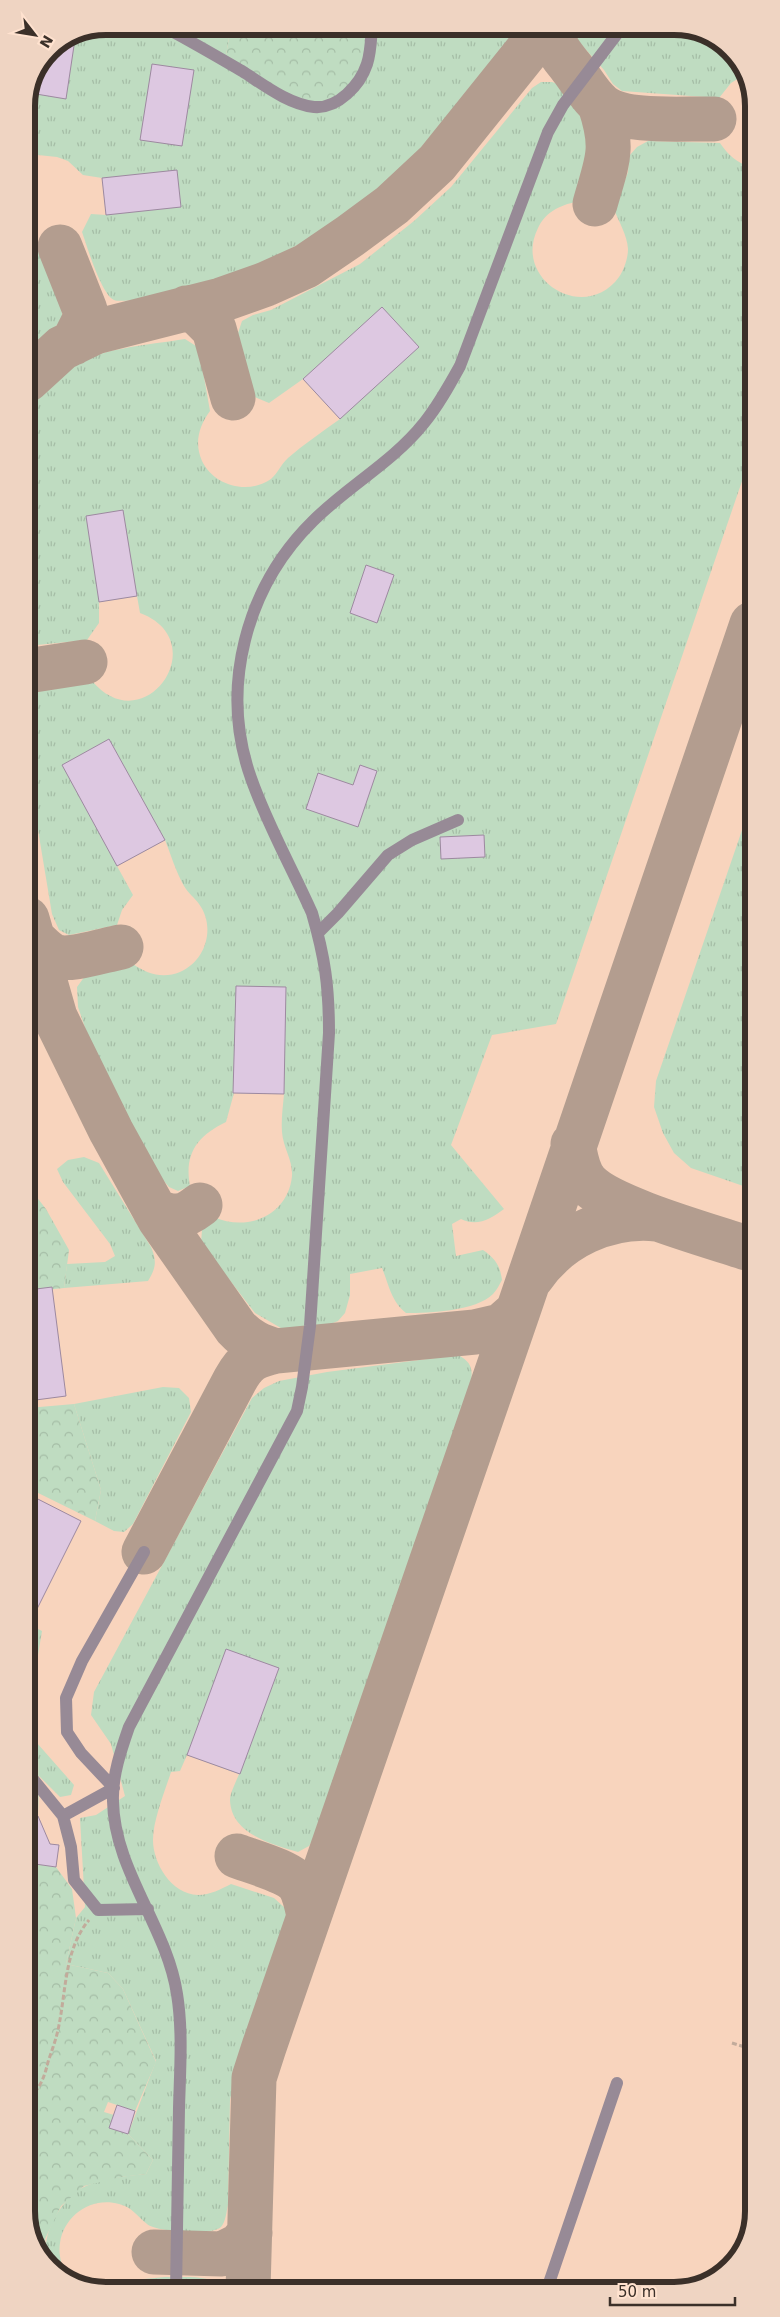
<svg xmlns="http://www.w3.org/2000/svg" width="780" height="2317" font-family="'DejaVu Sans',sans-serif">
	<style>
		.built { fill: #f8d4bd }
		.grass { fill: url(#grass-tufts) }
		.forest { fill: url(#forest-crowns) }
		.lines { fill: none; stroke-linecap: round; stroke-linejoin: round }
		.taxiway { stroke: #b39d8f; stroke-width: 45 }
		.building { fill: #ddc8e1; stroke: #9d89a0 }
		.path { stroke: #c2ab9b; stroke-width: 3; stroke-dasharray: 5 2.5; stroke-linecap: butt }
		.minor { stroke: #978a96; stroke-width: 12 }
		.rim { fill: none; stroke: #3b3029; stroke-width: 6 }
	</style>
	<defs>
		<pattern id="grass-tufts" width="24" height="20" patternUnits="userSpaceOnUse" patternTransform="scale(1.25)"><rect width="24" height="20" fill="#bfdcc1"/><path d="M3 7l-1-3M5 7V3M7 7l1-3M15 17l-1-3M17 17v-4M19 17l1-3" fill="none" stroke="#a5bda6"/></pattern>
		<pattern id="forest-crowns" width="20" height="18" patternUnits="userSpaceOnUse" patternTransform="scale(1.25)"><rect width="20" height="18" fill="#bfdcc1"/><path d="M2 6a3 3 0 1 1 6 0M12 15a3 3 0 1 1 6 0" fill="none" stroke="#a5bda6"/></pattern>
	</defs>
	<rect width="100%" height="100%" fill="#ffe2cf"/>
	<path class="built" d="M106 26H680L726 46 751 86 754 2211 737 2260 694 2288 100 2291 54 2271 29 2231 26 101 50 49Z"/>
	<path class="grass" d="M106 26H231L225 61 372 26H515L514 34 507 45C467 93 429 142 385 186 376 194 365 201 355 208 303 247 247 273 185 290 173 293 125 304 114 300 101 294 87 246 82 232L91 214 106 215 102 178 83 175 68 161 57 157 38 155 26 158V101L50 49Z
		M578 26H680L726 46 744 75 731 83 719 98 622 91 613 84 604 70 572 34Z
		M541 82H552L563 86 583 119 589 162 581 201C562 204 546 211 538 228 512 280 585 324 619 277 624 270 628 258 628 249 627 234 619 223 614 209L628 172 629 156 637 147 648 141 720 143C728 155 737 163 751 167L752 452 556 1024 492 1035 451 1145 504 1209C491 1219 477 1227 461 1219L452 1224 456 1256 483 1250C496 1259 500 1266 502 1280 499 1285 497 1290 493 1294 476 1311 430 1313 406 1313 391 1301 389 1285 382 1268L350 1274V1295L345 1313 338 1321 323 1327 286 1331 255 1313 201 1243 202 1230 214 1217C247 1232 288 1216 292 1176 293 1160 283 1148 282 1132 281 1119 283 1106 284 1094L234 1093 226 1122C197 1136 184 1154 190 1186L178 1191 169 1187 157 1173 93 1051 78 1007 77 987 85 976 133 964C147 974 163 979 180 972 206 961 216 927 199 904 195 898 188 893 184 886 176 872 171 855 165 840L117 866 133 895 122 910 117 925 69 935 59 930 52 914 27 764V690L71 681H92C145 743 215 641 140 613L137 596 99 602V623L87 640 27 646V410C38 396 49 382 64 371 94 348 149 345 185 339L196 346 201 360 210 411C199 426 194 443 202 461 214 486 248 495 271 479 278 473 281 464 288 458 304 444 322 432 340 419L303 379 269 403 252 396 238 333 242 321 253 315 271 310 360 264 414 221 451 187 532 88Z
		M27 247 39 251C47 266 67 306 61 322L27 350Z
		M752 801V1189L691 1168 674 1153 663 1133 654 1107 656 1081Z
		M84 1157 99 1163 151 1247C157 1261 156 1268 148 1281L64 1288 67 1264 105 1262 115 1256 110 1244 63 1182 57 1169 68 1160Z
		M458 1355C471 1362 473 1368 471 1382L318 1831 309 1846 298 1852C272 1844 231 1834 230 1800 230 1793 236 1782 239 1774L187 1755 180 1771 171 1772C165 1791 153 1820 153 1840 153 1863 171 1894 198 1895 210 1895 221 1889 231 1884L274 1898 285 1908 287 1922 238 2062 230 2100 228 2205C226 2213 226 2221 221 2227 212 2236 156 2232 147 2224 137 2216 132 2207 119 2204 92 2196 64 2215 60 2243 58 2255 62 2265 66 2276 62 2275 56 2273 53 2270 32 2246 61 2196 86 2186 104 2178 127 2176 146 2174L153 2160 128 2134 156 2061 123 1989 108 1973 66 1964 76 1918 85 1907 80 1818 96 1815 125 1796 111 1744 91 1715 94 1692 252 1398 264 1388 279 1381 327 1372Z
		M163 1387 179 1388 189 1398 191 1412 133 1524 124 1532 114 1531 95 1521 101 1490 74 1404Z
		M37 1743 74 1785 71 1795 60 1797 39 1776Z
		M165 2277C183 2278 213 2273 224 2290H130L144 2279Z"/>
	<path class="forest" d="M231 26H372L356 83 316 107 225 61Z
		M28 1186 46 1209 69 1250 64 1288 28 1292Z
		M74 1404 101 1490 95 1521 28 1488V1408Z
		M28 1624 42 1631 38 1655 28 1675Z
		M28 1727H32C41 1755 39 1786 38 1816L28 1820Z
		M28 1863 56 1867 72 1889 76 1918 66 1964 108 1973 123 1989 156 2062 135 2111 108 2102 104 2112 114 2115 110 2128 128 2134 153 2160 146 2174 121 2177 84 2186 61 2206 45 2239 49 2264 29 2231Z"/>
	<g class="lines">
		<path class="taxiway" d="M553 26C551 44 561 54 571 67 581 79 589 96 602 106 625 124 685 118 714 119
			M595 204C607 161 615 150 600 105
			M60 247 85 310V319L73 343
			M186 308 199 314 214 329 233 398
			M27 380 62 348 95 332 221 300 266 284 306 266 350 236 392 205 437 163 547 26
			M27 671 85 662
			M27 919 55 1017 111 1131 159 1218 236 1328C248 1341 260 1346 276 1351
			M32 938C39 944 45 952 54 956 69 962 104 950 121 947
			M573 1144C576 1158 577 1172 587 1183 611 1209 715 1237 753 1250
			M155 1211C176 1219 183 1218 200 1205
			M531 1278C559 1237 608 1214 657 1219
			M144 1552 235 1380C246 1360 254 1356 276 1351L475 1332 501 1326 518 1311
			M237 1856C253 1862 291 1872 300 1886 305 1895 307 1906 309 1916
			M154 2252 222 2254 240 2245 250 2233
			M248 2290 254 2078 264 2047 518 1311 752 624"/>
	</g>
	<path class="building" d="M75 39 66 99 30 93 50 49Z
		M152 64 194 70 182 146 140 140Z
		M177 170 181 207 106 215 102 178Z
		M382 307 419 347 340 419 303 379Z
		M123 510 137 596 99 602 86 516Z
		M366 565 394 575 377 623 350 613Z
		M109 739 165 840 117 866 62 765Z
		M360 765 377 771 358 827 306 809 318 773 353 785Z
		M484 835 485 857 441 859 440 837Z
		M236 986 286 987 284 1094 233 1093Z
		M52 1287 66 1396 28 1401V1290Z
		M28 1494 81 1521 28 1627Z
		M226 1649 279 1668 240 1774 187 1755Z
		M38 1816 50 1844 59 1845 56 1867 28 1863 30 1833 28 1820Z
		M117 2105 135 2111 128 2134 109 2128Z"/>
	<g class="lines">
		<path class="path" d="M732 2043 754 2050
			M29 2097C40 2090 45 2075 48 2062 52 2050 57 2037 59 2025 66 1990 65 1948 89 1920"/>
		<path class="minor" d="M162 26C189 40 216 56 242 71 264 85 288 104 314 107 338 109 360 85 367 64 371 52 371 39 372 26
			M318 933 338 913 388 855 412 840 458 820
			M28 1773 63 1816 114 1788 81 1753 67 1732 66 1698 82 1661 144 1552
			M63 1816 71 1847 74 1880 98 1910 148 1909
			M547 2289 617 2083
			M176 2290C177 2229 178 2169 179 2108 180 2071 183 2031 177 1994 167 1927 114 1870 113 1801 112 1776 121 1750 129 1727L297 1411 302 1387 310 1326 329 1033C329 986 325 958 312 913 292 868 267 824 251 778 219 688 246 587 313 521 348 486 393 462 424 423 438 406 449 386 460 366L548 132 563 105 623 26"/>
	</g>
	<path d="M0 0H780V2317H0ZM106 35H674A71 71 0 0 1 745 106V2211A71 71 0 0 1 674 2282H106A71 71 0 0 1 35 2211V106A71 71 0 0 1 106 35Z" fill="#efd4c2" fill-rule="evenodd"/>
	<path class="rim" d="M106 35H674A71 71 0 0 1 745 106V2211A71 71 0 0 1 674 2282H106A71 71 0 0 1 35 2211V106A71 71 0 0 1 106 35Z"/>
	<g transform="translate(35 35) rotate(121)" stroke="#ffe2cf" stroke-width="4" paint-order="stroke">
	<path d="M0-4L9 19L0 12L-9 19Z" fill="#3b3029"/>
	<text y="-8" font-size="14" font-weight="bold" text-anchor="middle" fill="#3b3029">N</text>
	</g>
	<path d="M610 2297v8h125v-8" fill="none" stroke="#3b3029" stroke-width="2.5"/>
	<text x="618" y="2297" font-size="15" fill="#3b3029" stroke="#ffe2cf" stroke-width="4" paint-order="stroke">50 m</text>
</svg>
